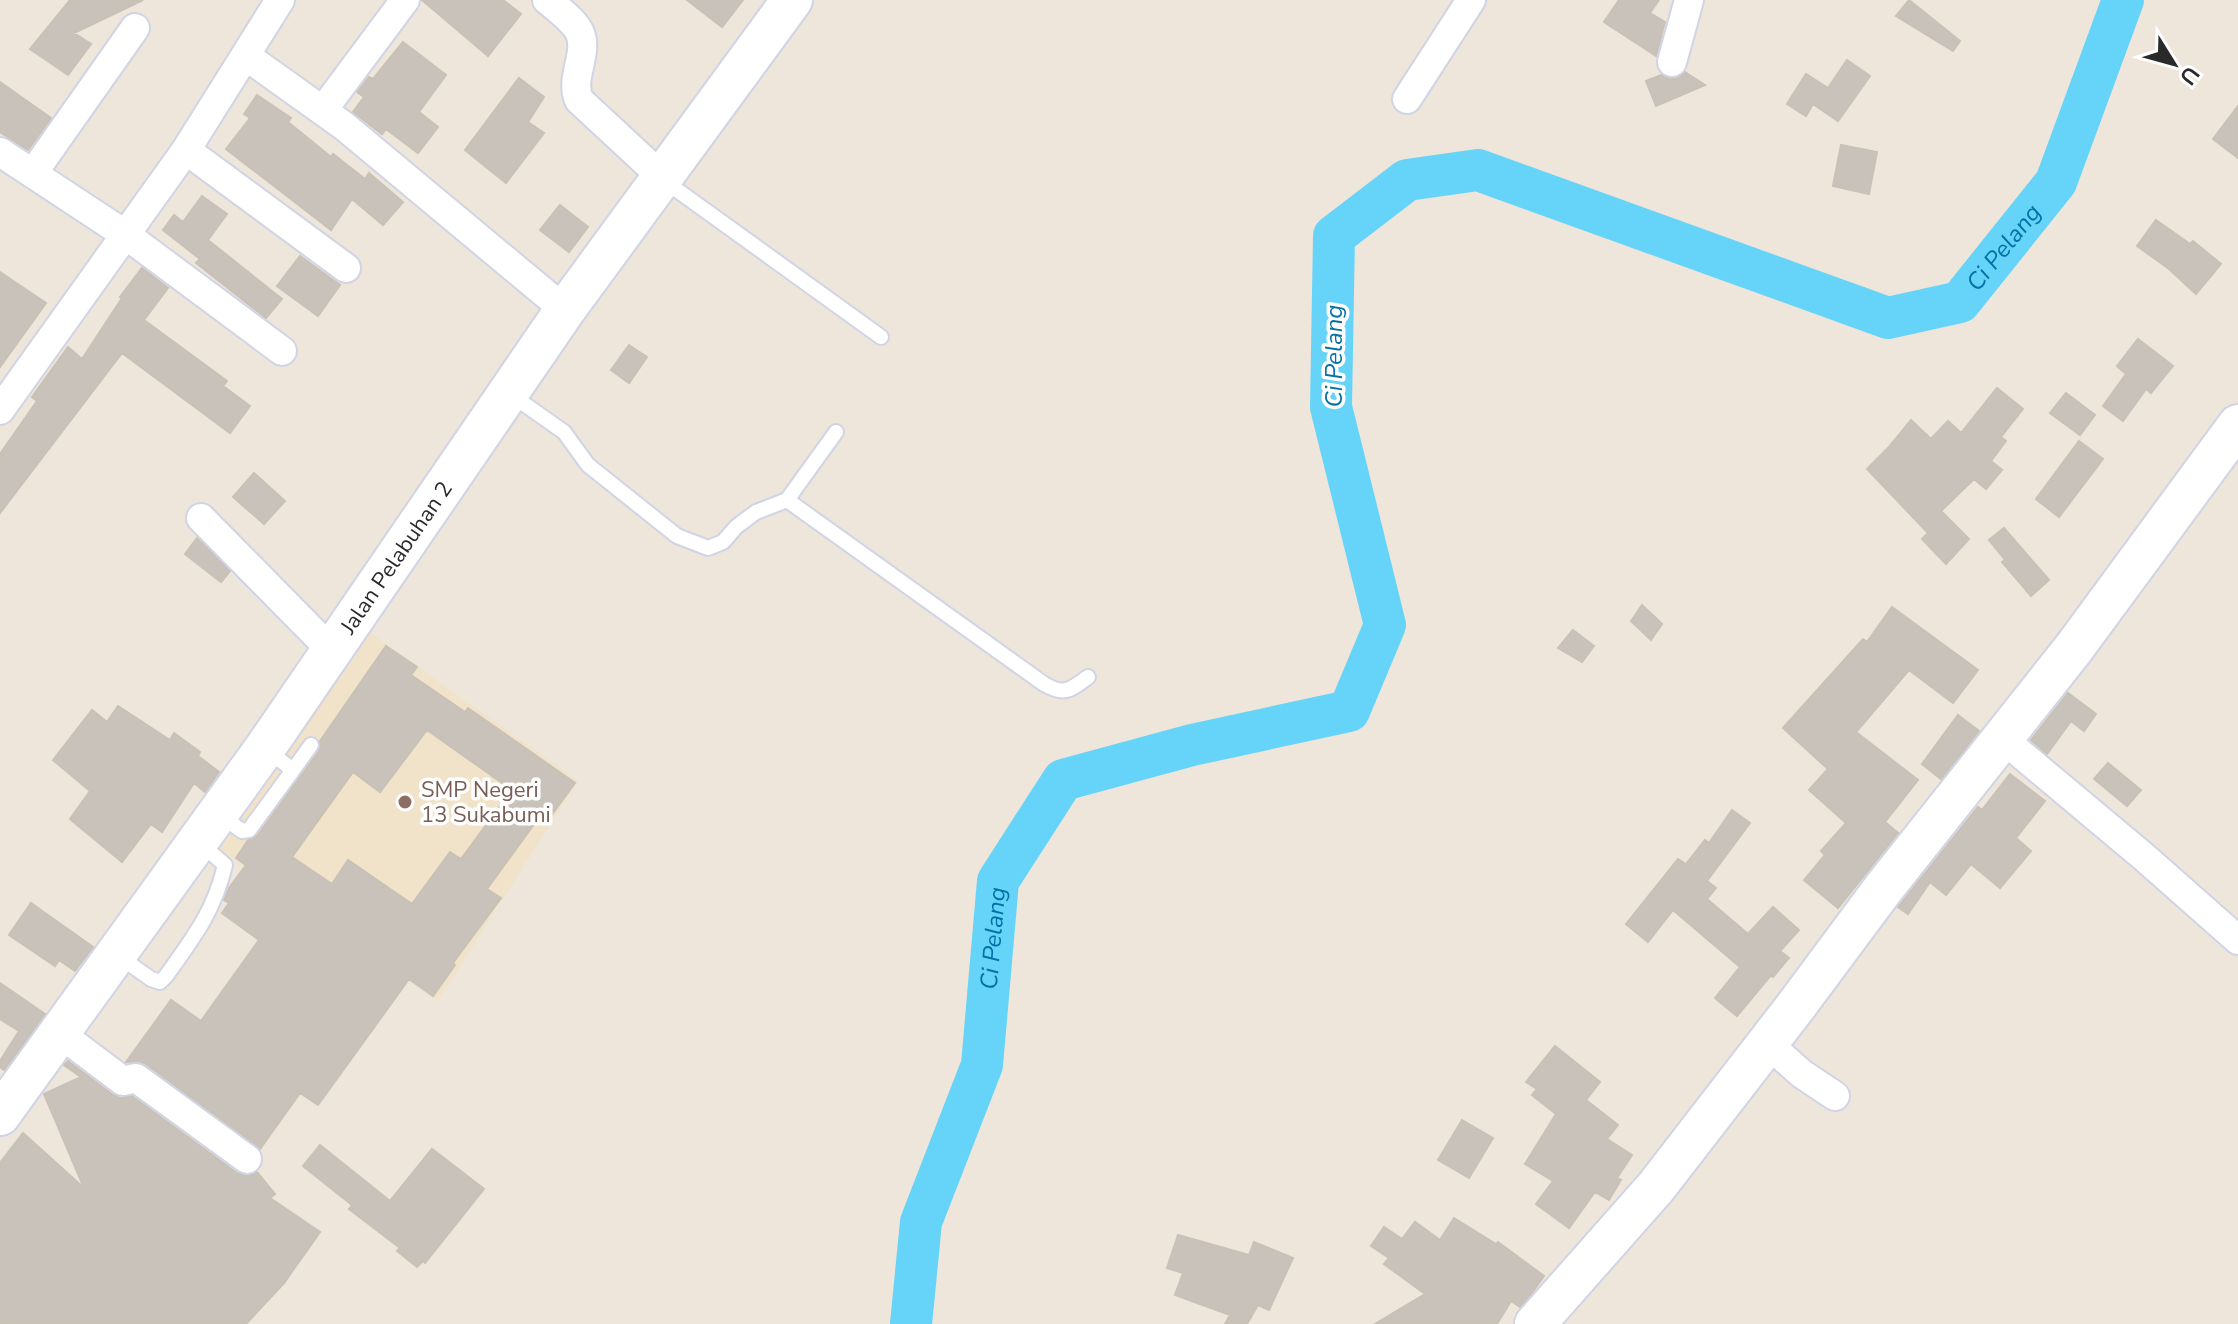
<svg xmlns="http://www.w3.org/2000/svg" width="2238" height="1324" font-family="'Nunito Sans',sans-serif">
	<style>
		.education { fill: #f1e3c9 }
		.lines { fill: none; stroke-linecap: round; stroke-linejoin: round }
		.river { stroke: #66d4f8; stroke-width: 42 }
		.building { fill: #c9c2bb; stroke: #c9c1b5; stroke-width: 2; fill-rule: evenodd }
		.lane-casing { stroke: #d0d4e4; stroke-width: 18 }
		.street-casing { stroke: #d0d4e4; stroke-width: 32 }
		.secondary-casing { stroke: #d0d4e4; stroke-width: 44 }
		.lane { stroke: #fff; stroke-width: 14 }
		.street { stroke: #fff; stroke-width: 28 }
		.secondary { stroke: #fff; stroke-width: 40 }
		.education-dot { fill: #8d6e63; stroke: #fff; stroke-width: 3 }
		.labels { text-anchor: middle; stroke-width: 7; stroke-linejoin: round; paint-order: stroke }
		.street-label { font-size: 22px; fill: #2a2a2a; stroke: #fff }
		.education-label { font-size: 22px; fill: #785e54; stroke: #fff; text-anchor: start }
		.water-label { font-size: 24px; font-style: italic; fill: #0371a6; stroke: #fff }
	</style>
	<rect width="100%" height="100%" fill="#eee5db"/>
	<path class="education" d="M366 630 578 781 438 1001 214 845Z"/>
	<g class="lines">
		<path class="river" id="s1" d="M911 1324 921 1222 982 1065 998 881 1063 780 1192 745 1349 711 1385 625 1331 407 1334 236 1407 180 1478 170 1888 318 1960 302 2056 182 2123 0"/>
	</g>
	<path class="building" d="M70 0H143L74 33 91 44 68 75 30 49Z
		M422 0H503L521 14 488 56Z
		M687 0H743L722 27Z
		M1619 0H1659L1650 13 1665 22 1656 56 1604 22Z
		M1909 0 1960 41 1953 51 1896 16Z
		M403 42 446 75 419 112 438 127 418 153 386 129 382 134 353 112 364 97 357 92 369 77 373 79Z
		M1847 60 1870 76 1838 121 1813 104 1806 116 1787 104 1806 74 1828 88Z
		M1685 72 1705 85 1656 106 1646 81 1661 75 1676 79Z
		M519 78 544 97 528 122 544 133 506 183 465 150Z
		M0 82 51 118 28 150 0 132Z
		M257 95 291 118 288 122 331 157 333 154 365 179 369 173 403 202 383 225 352 199 331 230 226 149 250 118 244 114Z
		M2238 106V158L2213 139Z
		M1841 145 1877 152 1869 194 1833 186Z
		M202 196 227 214 208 240 282 299 266 318 196 263 200 259 163 230 174 215 183 222Z
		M560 205 588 227 569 252 540 230Z
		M2156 220 2190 244 2193 241 2221 264 2196 294 2169 269 2137 246Z
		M300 256 340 285 318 316 277 286Z
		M142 268 168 288 144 320 227 381 223 386 250 406 230 433 122 353 0 513V454L37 401 32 397 68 347 82 359 122 298 120 297Z
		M0 272 46 303 0 367Z
		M2138 339 2173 366 2151 393 2146 389 2123 421 2103 406 2126 374 2117 366Z
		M629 345 647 357 629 383 611 370Z
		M1997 388 2023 409 2001 437 2006 441 1991 461 2002 470 1986 489 1974 479 1941 511 1969 539 1946 564 1922 539 1928 533 1867 469 1889 447 1911 420 1931 439 1948 421 1961 433Z
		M2066 393 2095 415 2080 435 2050 413Z
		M2079 441 2103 459 2059 517 2036 499Z
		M254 473 285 501 264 524 233 497Z
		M2004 528 2049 580 2031 596 2002 562 2005 560 1989 540Z
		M197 538 230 571 221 582 185 554Z
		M1642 605 1662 624 1651 640 1631 621Z
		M1892 607 1978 670 1953 703 1909 670 1856 732 1918 780 1885 822 1898 833 1838 908 1804 880 1825 855 1821 851 1846 823 1809 790 1828 769 1783 728 1863 639 1867 642Z
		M1573 630 1594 646 1582 662 1558 648Z
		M386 646 417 667 411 675 465 712 468 708 575 783 550 817 543 812 487 889 501 898 453 963 455 965 433 996 409 979 318 1105 300 1093 260 1149 146 1064 139 1061 126 1062 171 1000 201 1021 259 940 222 913 229 903 224 900 229 888 246 865 236 858 248 840 257 836 319 751 320 741ZM427 730 512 790 461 859 450 852 412 904 348 860 332 884 292 857 353 772 380 792Z
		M2068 693 2096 714 2084 731 2071 721 2047 754 2031 740Z
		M118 706 170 740 174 733 200 752 198 756 219 772 205 792 194 783 162 832 151 824 122 862 70 819 90 791 53 760 92 710 107 722Z
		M1958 715 1979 731 1941 779 1922 764Z
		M2108 763 2141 790 2127 806 2094 779Z
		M2010 774 2045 801 2016 838 2031 851 2000 888 1971 864 1946 895 1930 882 1908 914 1898 907 1978 807 1982 810Z
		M1732 810 1750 823 1707 881 1716 888 1707 899 1748 934 1773 907 1799 930 1780 951 1789 958 1773 977 1771 975 1737 1016 1715 998 1740 967 1673 910 1648 942 1626 924 1678 859 1686 864 1705 840 1709 843Z
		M31 903 93 947 75 971 59 960 55 966 9 935Z
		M0 983 45 1014 4 1070 0 1067V1061L19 1031 0 1019Z
		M1555 1046 1600 1082 1586 1100 1618 1125 1607 1139 1632 1155 1617 1178 1621 1180 1609 1200 1595 1192 1569 1228 1536 1204 1553 1181 1525 1164 1556 1114 1532 1095 1537 1089 1526 1082Z
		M68 1061 113 1095 120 1098 132 1096 237 1173 246 1176 257 1172 275 1194 270 1198 320 1232 284 1283 246 1324H0V1163L23 1133 84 1188 44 1094 81 1077 64 1065Z
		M1462 1120 1493 1138 1469 1178 1438 1160Z
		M320 1145 390 1201 432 1149 484 1189 425 1263 423 1261 417 1267 397 1251 400 1248 349 1209 352 1205 303 1166Z
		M1454 1218 1496 1244 1498 1242 1544 1276 1532 1293 1520 1307 1511 1301 1497 1324H1375L1425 1294 1384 1264 1389 1258 1371 1246 1384 1227 1402 1239 1415 1222 1440 1240Z
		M1178 1235 1249 1255 1254 1242 1293 1258 1269 1310 1258 1305 1247 1324H1225L1230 1315 1175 1295 1183 1273 1167 1268Z"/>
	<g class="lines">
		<defs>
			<path id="lane" d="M665 179 677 190 881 337
				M510 394 564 432 588 465 677 536 708 548 723 542 736 527 756 512 787 500 836 432
				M787 500 1044 684C1065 696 1070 690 1088 677
				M293 770 311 745
				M220 815 242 831 249 830 293 770 268 751
				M120 957 151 979 160 982 166 976C193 938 214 912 225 865L201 844"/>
			<path id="street" d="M547 0C558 9 572 19 579 31 590 53 569 77 579 100L662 177
				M246 56 344 126 565 310
				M1672 62 1689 0
				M1407 99 1471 0
				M323 110 405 0
				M186 150 346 268
				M0 152 126 235 282 351
				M33 173 135 28
				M0 410 186 150 280 0
				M201 518 332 651
				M2003 739 2144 857 2238 940
				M58 1032 123 1081 136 1078 247 1159
				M1767 1043 1802 1074 1835 1096"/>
			<g id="secondary">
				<path id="s2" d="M0 1115 265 748 565 310 792 0"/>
				<path d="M1535 1324 1656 1187 1796 1006 1883 889 2074 648 2238 425"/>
			</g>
		</defs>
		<use href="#lane" class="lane-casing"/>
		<use href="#street" class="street-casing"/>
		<use href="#secondary" class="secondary-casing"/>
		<use href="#lane" class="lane"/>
		<use href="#street" class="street"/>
		<use href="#secondary" class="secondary"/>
	</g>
	<circle class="education-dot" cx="405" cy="802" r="8"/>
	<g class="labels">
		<g class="street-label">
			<text dy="8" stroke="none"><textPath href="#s2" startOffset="684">Jalan Pelabuhan 2</textPath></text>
		</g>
		<g class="education-label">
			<text x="421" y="797">SMP Negeri<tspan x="421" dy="25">13 Sukabumi</tspan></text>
		</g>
		<g class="water-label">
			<text dy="8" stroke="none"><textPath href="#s1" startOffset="2102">Ci Pelang</textPath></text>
			<text transform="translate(1334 356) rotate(-90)" y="8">Ci Pelang</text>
			<text dy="8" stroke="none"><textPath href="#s1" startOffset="398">Ci Pelang</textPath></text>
		</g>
	</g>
	<g transform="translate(2174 64) rotate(127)" stroke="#ffffff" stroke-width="6" paint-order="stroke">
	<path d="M0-6L14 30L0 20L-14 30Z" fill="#2a2a2a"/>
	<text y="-12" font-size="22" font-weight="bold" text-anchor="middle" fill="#2a2a2a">U</text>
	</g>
</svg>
